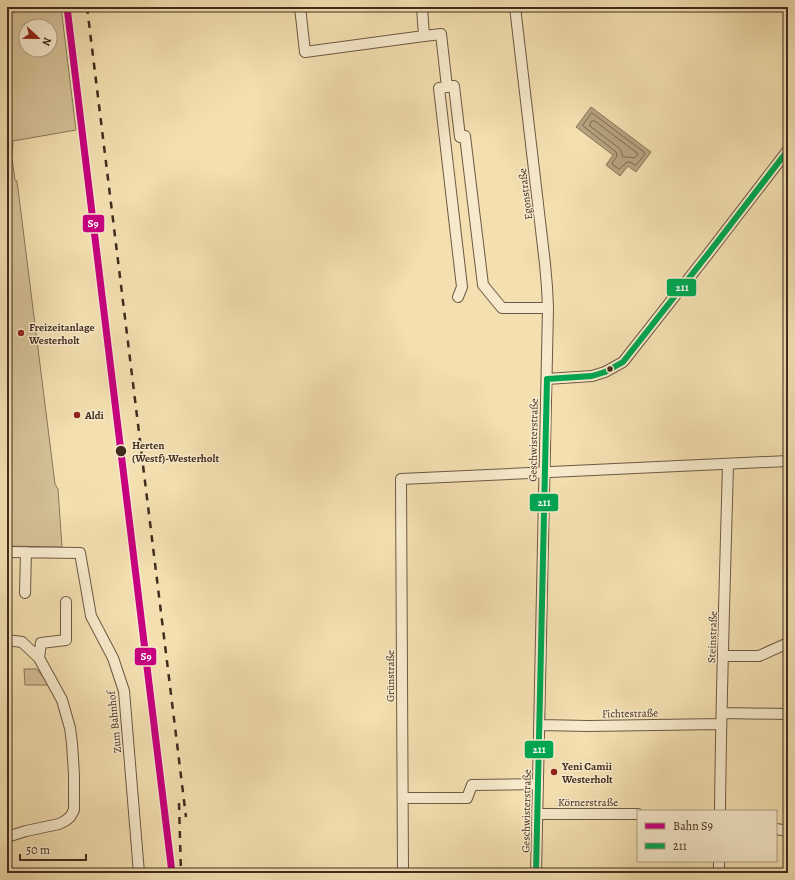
<svg xmlns="http://www.w3.org/2000/svg" width="795" height="880" font-family="Alegreya,serif">
	<style>
		.green { fill: #d5c197; stroke: #8b765a; fill-rule: evenodd }
		.water { fill: #b6a27e; stroke: #877358 }
		.lines { fill: none; stroke-linecap: round; stroke-linejoin: round }
		.shore { stroke: #7c674e; stroke-width: 1 }
		.minor-casing { stroke: #6e5942; stroke-width: 12 }
		.minor { stroke: #f7eacc; stroke-width: 10 }
		.rail { stroke: #412c1e; stroke-width: 2.5; stroke-dasharray: 7 7; stroke-linecap: butt }
		.bus-1-casing { stroke: #f7eacc; stroke-width: 9 }
		.bus-1 { stroke: #00a651; stroke-width: 6 }
		.rail-1-casing { stroke: #f7eacc; stroke-width: 10 }
		.rail-1 { stroke: #c7007f; stroke-width: 7 }
		.poi-dot { fill: #8f2418; stroke: #f7eacc; stroke-width: 1.5 }
		.bus-dot { fill: #412c1e; stroke: #f7eacc; stroke-width: 1.5 }
		.labels { text-anchor: middle; stroke-width: 3; stroke-linejoin: round; paint-order: stroke }
		.street-label { font-size: 11px; fill: #412c1e; stroke: #f7eacc }
		.poi-label { font-size: 11px; font-weight: bold; fill: #412c1e; stroke: #f7eacc; text-anchor: start }
		.stop-label { font-size: 11px; font-weight: bold; fill: #412c1e; stroke: #f7eacc; text-anchor: start }
		.line-badge { stroke: #f7eacc; stroke-width: 1.5 }
		.badge-label { font-size: 11px; text-anchor: middle; font-weight: bold; fill: #fff }
	</style>
	<rect width="100%" height="100%" fill="#f3dfb0"/>
	<filter id="stains"><feTurbulence type="fractalNoise" baseFrequency=".005" numOctaves="4"/><feColorMatrix values="0 0 0 0 .2 0 0 0 0 .09 0 0 0 0 .02 0 0 0 .5 -.17"/></filter>
	<radialGradient id="worn" r=".72"><stop offset=".6" stop-color="#630" stop-opacity="0"/><stop offset="1" stop-color="#630" stop-opacity=".3"/></radialGradient>
	<path class="green" d="M7 7H61L76 130 13 141 12 158 15 180 17 181 55 484 58 489 62 547 7 546ZM26 26H50V50H26Z
		M24 669H37L49 685H25Z"/>
	<path class="water" d="M591 107 651 152 636 172 628 166 620 176 606 165 613 155 576 127Z"/>
	<g class="lines">
		<path class="shore" d="M592 113 644 152 645 154 636 165H635L630 162H627L619 169 613 165 612 163 617 156 616 152 583 126V125Z
			M592 121H595L637 153 638 155 634 158 629 157H623L621 151 619 148 590 126V124Z"/>
		<defs>
			<path id="minor" d="M300 7 305 52 424 36
				M422 7 424 36 441 34 447 87 439 88 462 287 458 297
				M515 7 545 264 547 287 548 308 536 873
				M447 87 454 86 460 137 465 136 483 285 502 308H548
				M547 379 592 376 605 372 623 362 708 254 788 150
				M7 552 80 553 91 616 113 658 124 691 139 873
				M25 593 26 552
				M7 640 22 642 39 658 62 700 70 728 72 743 74 775V810L70 817 65 821 59 824 26 831 7 837
				M723 656H759L788 643
				M39 658 41 643 66 640V602
				M722 713 788 714
				M540 725 589 726 721 724
				M403 798H467L472 785 538 784
				M720 811C721 695 725 580 728 464
				M538 814H638
				M776 829 788 831
				M403 873 401 479 788 461
				M719 873V861"/>
		</defs>
		<use href="#minor" class="minor-casing"/>
		<use href="#minor" class="minor"/>
		<path class="rail" d="M87 7 186 817
			M179 803 181 873"/>
		<defs>
			<path id="bus-1" d="M547 379 592 376 605 372 623 362 708 254 788 150
				M536 873 547 379"/>
		</defs>
		<use href="#bus-1" class="bus-1-casing"/>
		<use href="#bus-1" class="bus-1"/>
		<defs>
			<path id="rail-1" d="M67 7 172 873"/>
		</defs>
		<use href="#rail-1" class="rail-1-casing"/>
		<use href="#rail-1" class="rail-1"/>
	</g>
	<g class="poi-dot">
		<circle cx="21" cy="333" r="4"/>
		<circle cx="77" cy="415" r="4"/>
		<circle cx="554" cy="772" r="4"/>
	</g>
	<g class="bus-dot">
		<circle cx="610" cy="369" r="3.5"/>
		<circle cx="121" cy="451" r="6"/>
	</g>
	<g class="labels">
		<g class="street-label">
			<text transform="translate(525 194) rotate(-97)" y="4">Egonstraße</text>
			<text transform="translate(533 440) rotate(-89)" y="4">Geschwisterstraße</text>
			<text transform="translate(712 637) rotate(-88)" y="4">Steinstraße</text>
			<text transform="translate(390 676) rotate(-90)" y="4">Grünstraße</text>
			<text transform="translate(630 713) rotate(-1)" y="4">Fichtestraße</text>
			<text transform="translate(114 722) rotate(-96)" y="4">Zum Bahnhof</text>
			<text x="588" y="806">Körnerstraße</text>
			<text transform="translate(526 811) rotate(-89)" y="4">Geschwisterstraße</text>
		</g>
		<g class="poi-label">
			<text x="29" y="331">Freizeitanlage<tspan x="29" dy="13">Westerholt</tspan></text>
			<text x="85" y="419">Aldi</text>
			<text x="562" y="770">Yeni Camii<tspan x="562" dy="13">Westerholt</tspan></text>
		</g>
		<g class="stop-label">
			<text x="132" y="449">Herten<tspan x="132" dy="13">(Westf)-Westerholt</tspan></text>
		</g>
	</g>
	<g class="line-badge">
		<rect x="82" y="214" width="23" height="19" rx="4" fill="#c7007f"/>
		<rect x="666" y="278" width="31" height="19" rx="4" fill="#00a651"/>
		<rect x="529" y="493" width="30" height="19" rx="4" fill="#00a651"/>
		<rect x="134" y="647" width="23" height="19" rx="4" fill="#c7007f"/>
		<rect x="524" y="740" width="30" height="19" rx="4" fill="#00a651"/>
	</g>
	<g class="badge-label">
		<text x="93" y="227">S9</text>
		<text x="682" y="291">211</text>
		<text x="544" y="506">211</text>
		<text x="146" y="660">S9</text>
		<text x="539" y="753">211</text>
	</g>
	<rect width="795" height="880" fill="none" stroke="#f3dfb0" stroke-width="24"/>
	<rect x="8" y="8" width="779" height="864" fill="none" stroke="#412c1e" stroke-width="2"/>
	<rect x="12" y="12" width="771" height="856" fill="none" stroke="#412c1e"/>
	<rect x="637" y="810" width="140" height="52" fill="#f7eacc" stroke="#ae9e86"/>
	<rect x="645" y="823" width="20" height="6" fill="#c7007f" stroke="#ae9e86"/>
	<text x="673" y="830" font-size="12" fill="#412c1e">Bahn S9</text>
	<rect x="645" y="843" width="20" height="6" fill="#00a651" stroke="#ae9e86"/>
	<text x="673" y="850" font-size="12" fill="#412c1e">211</text>
	<g transform="translate(38 38) rotate(112)"><circle r="19" fill="#f7eacc" stroke="#ae9e86"/>
	<path d="M0-3L7 15L0 10L-7 15Z" fill="#8f2418"/>
	<text y="-6" font-size="11" font-weight="bold" text-anchor="middle" fill="#412c1e">N</text>
	</g>
	<path d="M20 854v6h66v-6" fill="none" stroke="#412c1e" stroke-width="2"/>
	<text x="26" y="854" font-size="12" fill="#412c1e" stroke="#f7eacc" stroke-width="3" paint-order="stroke">50 m</text>
	<rect width="100%" height="100%" filter="url(#stains)"/>
	<rect width="100%" height="100%" fill="url(#worn)"/>
</svg>
